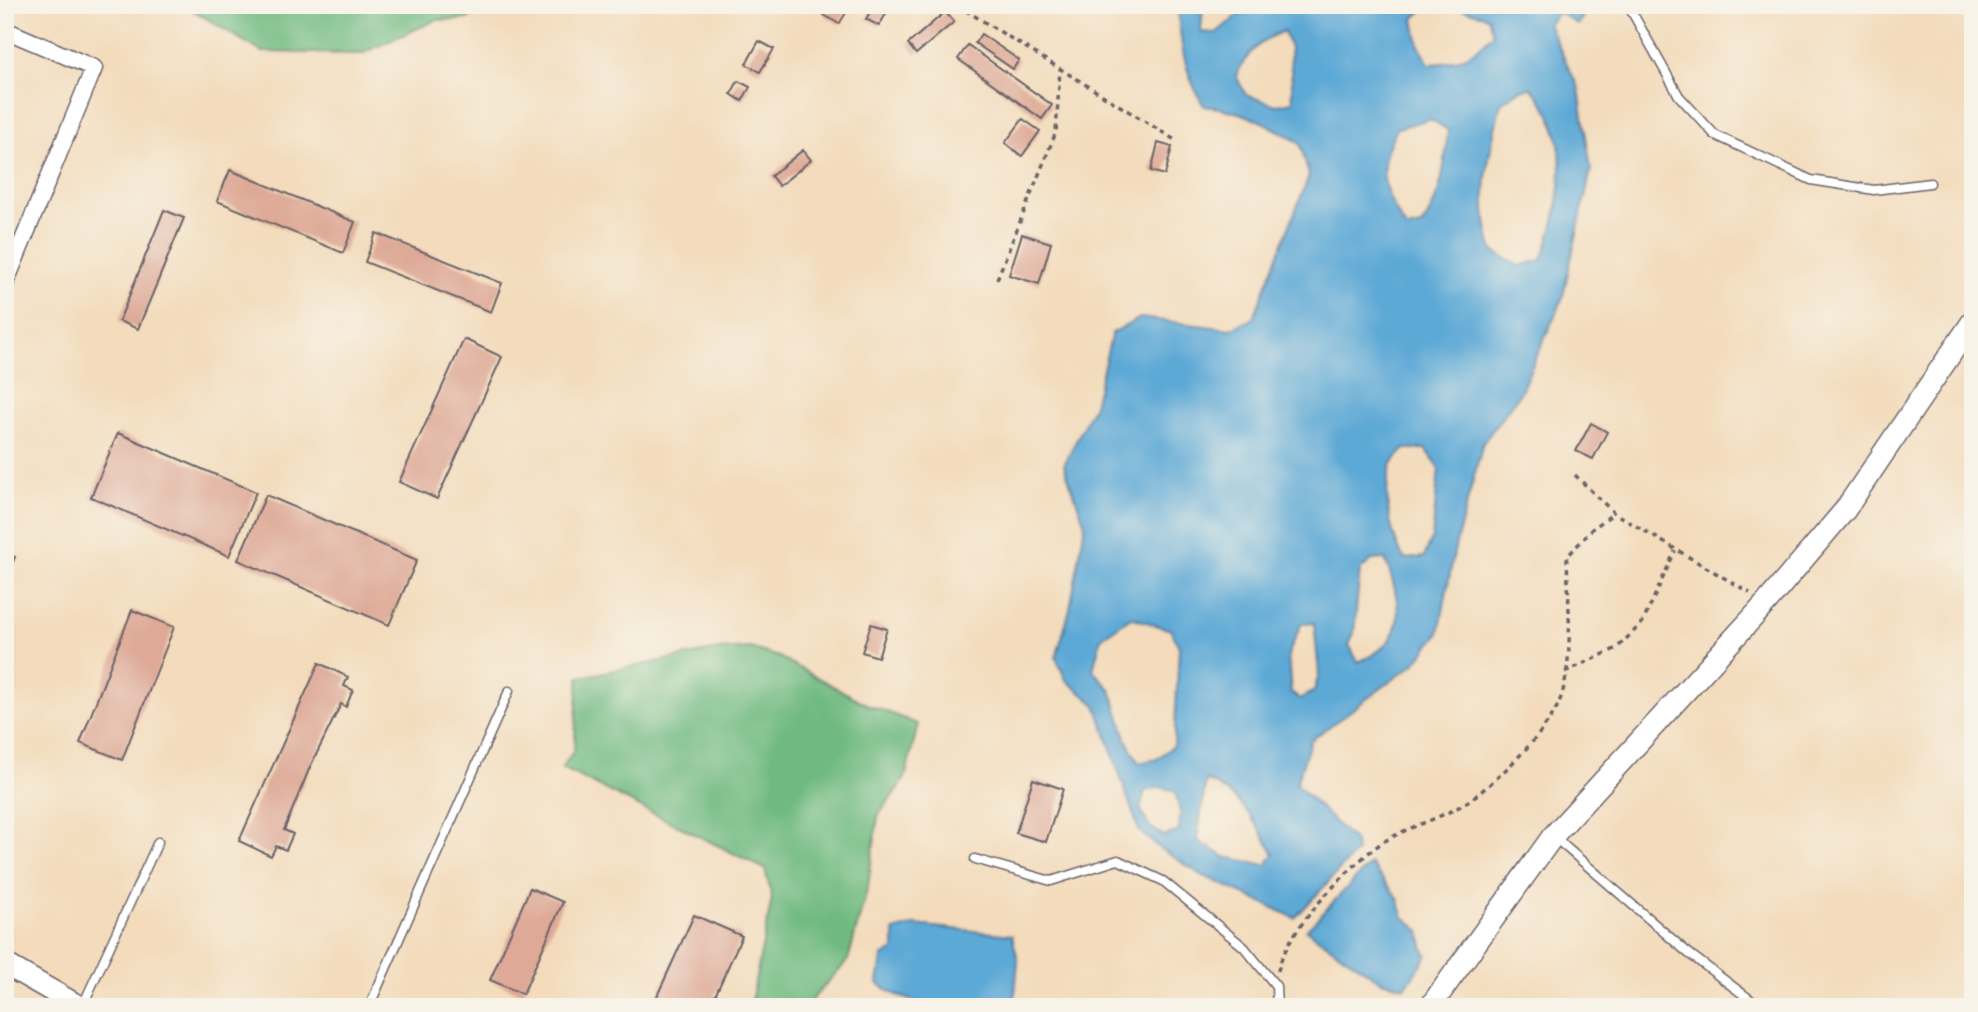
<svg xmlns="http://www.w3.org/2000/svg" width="1978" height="1012" font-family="'Gochi Hand',sans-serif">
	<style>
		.forest { fill: #6fba81; stroke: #486e5e; stroke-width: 2 }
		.water { fill: #5da9d6; stroke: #406688; stroke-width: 2; fill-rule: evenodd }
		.building { fill: #dea996 }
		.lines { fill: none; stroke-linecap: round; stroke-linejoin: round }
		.service-casing { stroke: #6b6368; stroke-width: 11 }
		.minor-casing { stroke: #6b6368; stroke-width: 19 }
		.tertiary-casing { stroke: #6b6368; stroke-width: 24 }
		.path { stroke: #6b6368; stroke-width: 3.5; stroke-dasharray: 5 5; stroke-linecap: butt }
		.service { stroke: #fff; stroke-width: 8 }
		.minor { stroke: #fff; stroke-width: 16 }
		.tertiary { stroke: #fff; stroke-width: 21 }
	</style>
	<rect width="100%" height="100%" fill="#f7f3e8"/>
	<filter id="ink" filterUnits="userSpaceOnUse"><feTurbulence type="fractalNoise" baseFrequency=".0143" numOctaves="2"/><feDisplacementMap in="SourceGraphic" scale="14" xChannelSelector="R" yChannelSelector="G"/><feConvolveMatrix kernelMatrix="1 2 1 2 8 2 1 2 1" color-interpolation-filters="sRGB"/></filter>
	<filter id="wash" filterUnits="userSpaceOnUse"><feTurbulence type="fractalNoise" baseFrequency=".00686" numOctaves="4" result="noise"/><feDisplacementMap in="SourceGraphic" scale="28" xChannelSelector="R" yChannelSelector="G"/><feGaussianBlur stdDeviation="1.57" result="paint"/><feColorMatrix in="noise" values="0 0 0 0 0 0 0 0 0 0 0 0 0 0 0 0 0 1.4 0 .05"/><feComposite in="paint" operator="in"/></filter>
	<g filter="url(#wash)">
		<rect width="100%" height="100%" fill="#f3dbbb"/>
		<path class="forest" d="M184 5H487L467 19 436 20 361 54 262 52Z
			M750 648 779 657 866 704 918 724 905 778 878 816 868 886 848 960 805 1007H750L772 898 765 869 562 768 574 750 579 677 718 650Z"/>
		<path class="water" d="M1178 5H1203L1201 32 1216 33 1251 5H1427L1414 19 1419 46 1429 64C1457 64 1475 54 1493 34L1488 17 1449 5 1588 7 1578 25 1559 12 1548 24 1579 89 1591 170 1562 300 1520 393 1483 443 1455 547 1439 633 1414 664 1311 740 1296 784 1355 842 1356 852 1295 918 1202 875 1159 848 1139 831 1096 705 1066 680 1056 658 1070 609 1085 525 1064 465 1094 405 1112 333 1140 318 1230 329 1253 319 1309 176 1300 143C1267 123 1243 110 1204 106 1184 73 1180 43 1178 5ZM1284 31 1290 48 1293 102 1276 105 1246 95 1236 76C1247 53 1260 40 1284 31ZM1531 88C1576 133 1562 206 1542 260L1519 266 1493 251C1476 201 1489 153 1501 103L1520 90ZM1430 119 1448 130C1445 165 1442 196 1422 226L1407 229C1383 194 1373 166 1398 128ZM1405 449H1425L1439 468 1432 538 1424 557 1404 559C1390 534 1382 495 1391 466 1393 460 1400 454 1405 449ZM1385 559C1402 603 1410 642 1358 662L1349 645 1354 633 1360 570 1372 560ZM1131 617 1171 630 1179 647 1174 745 1157 759 1139 763 1127 741 1111 690 1093 670 1101 638ZM1314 623 1319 674 1314 691 1300 699 1291 693 1288 655 1301 624ZM1206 780C1239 793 1257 824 1274 854L1266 865 1225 857 1197 840ZM1160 787 1175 791 1180 812 1179 831 1164 836 1149 826 1140 808 1145 791Z
			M1370 864 1398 898 1403 916 1420 931 1424 951 1428 955 1405 987 1381 981 1306 930Z
			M915 925 1012 935 1018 960 1014 1007C972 1007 910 1012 878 983L882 957 894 950V931Z"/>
		<g id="blocks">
			<path class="building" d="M830 5H851L839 24 824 15Z
				M874 5H891L879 26 866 19Z
				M945 12 954 22 916 54 908 44Z
				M981 34 1019 60 1013 69 975 43Z
				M759 41 774 49 760 72 746 64Z
				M968 45 1052 105 1042 119 958 59Z
				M738 81 750 87 742 101 731 94Z
				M1023 119 1040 131 1022 156 1005 143Z
				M1158 143 1172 147 1165 175 1151 171Z
				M803 150 811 160 779 186 771 176Z
				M230 170 355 222 343 253 217 201Z
				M164 210 184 218 138 329 119 321Z
				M376 233 502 283 491 312 365 262Z
				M1022 234 1051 243 1039 284 1009 275Z
				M464 339 502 357 437 499 399 482Z
				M1591 423 1607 432 1593 459 1576 451Z
				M118 433 256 492 229 556 91 497Z
				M266 495 417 560 389 625 238 560Z
				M5 553 15 557 5 582Z
				M132 610 174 627 122 760 80 743Z
				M871 624 887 629 878 657 862 652Z
				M319 663 348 677 344 686 353 690 346 707 341 704 310 767 284 830 293 834 286 850 276 846 271 856 239 841Z
				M1033 779 1063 789 1046 842 1016 833Z
				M530 888 563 902 523 994 490 980Z
				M694 915 742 936 710 1007H652Z"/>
		</g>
	</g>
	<g filter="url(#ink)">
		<use href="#blocks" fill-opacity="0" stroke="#6b6368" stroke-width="2"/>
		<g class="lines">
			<defs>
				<path id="service" d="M1628 5 1679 96 1715 135 1811 180 1874 190 1930 183
					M1553 836 1687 952 1760 1007
					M975 859 1051 881 1118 860 1163 881 1244 947 1276 986 1277 1007
					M82 1007 158 842
					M369 1007 509 691"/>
				<path id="minor" d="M5 30 94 68 5 284"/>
				<path id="tertiary" d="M5 964 80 1007
					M1430 1007 1553 836 1767 602 1845 510 1973 321"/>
			</defs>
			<use href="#service" class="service-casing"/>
			<use href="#minor" class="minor-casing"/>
			<use href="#tertiary" class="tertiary-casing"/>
			<path class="path" d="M957 5 1175 140
				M997 279 1056 132 1060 69
				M1575 475 1614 513 1750 593
				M1565 672 1617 648 1643 622 1675 551
				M1278 971C1285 933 1342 875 1372 850 1399 828 1438 821 1467 802 1495 783 1544 735 1558 705 1575 667 1568 599 1567 557L1592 529 1614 513"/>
			<use href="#service" class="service"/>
			<use href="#minor" class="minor"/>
			<use href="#tertiary" class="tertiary"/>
		</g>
	</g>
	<rect width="1978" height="1012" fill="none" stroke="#f7f3e8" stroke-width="28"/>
</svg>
